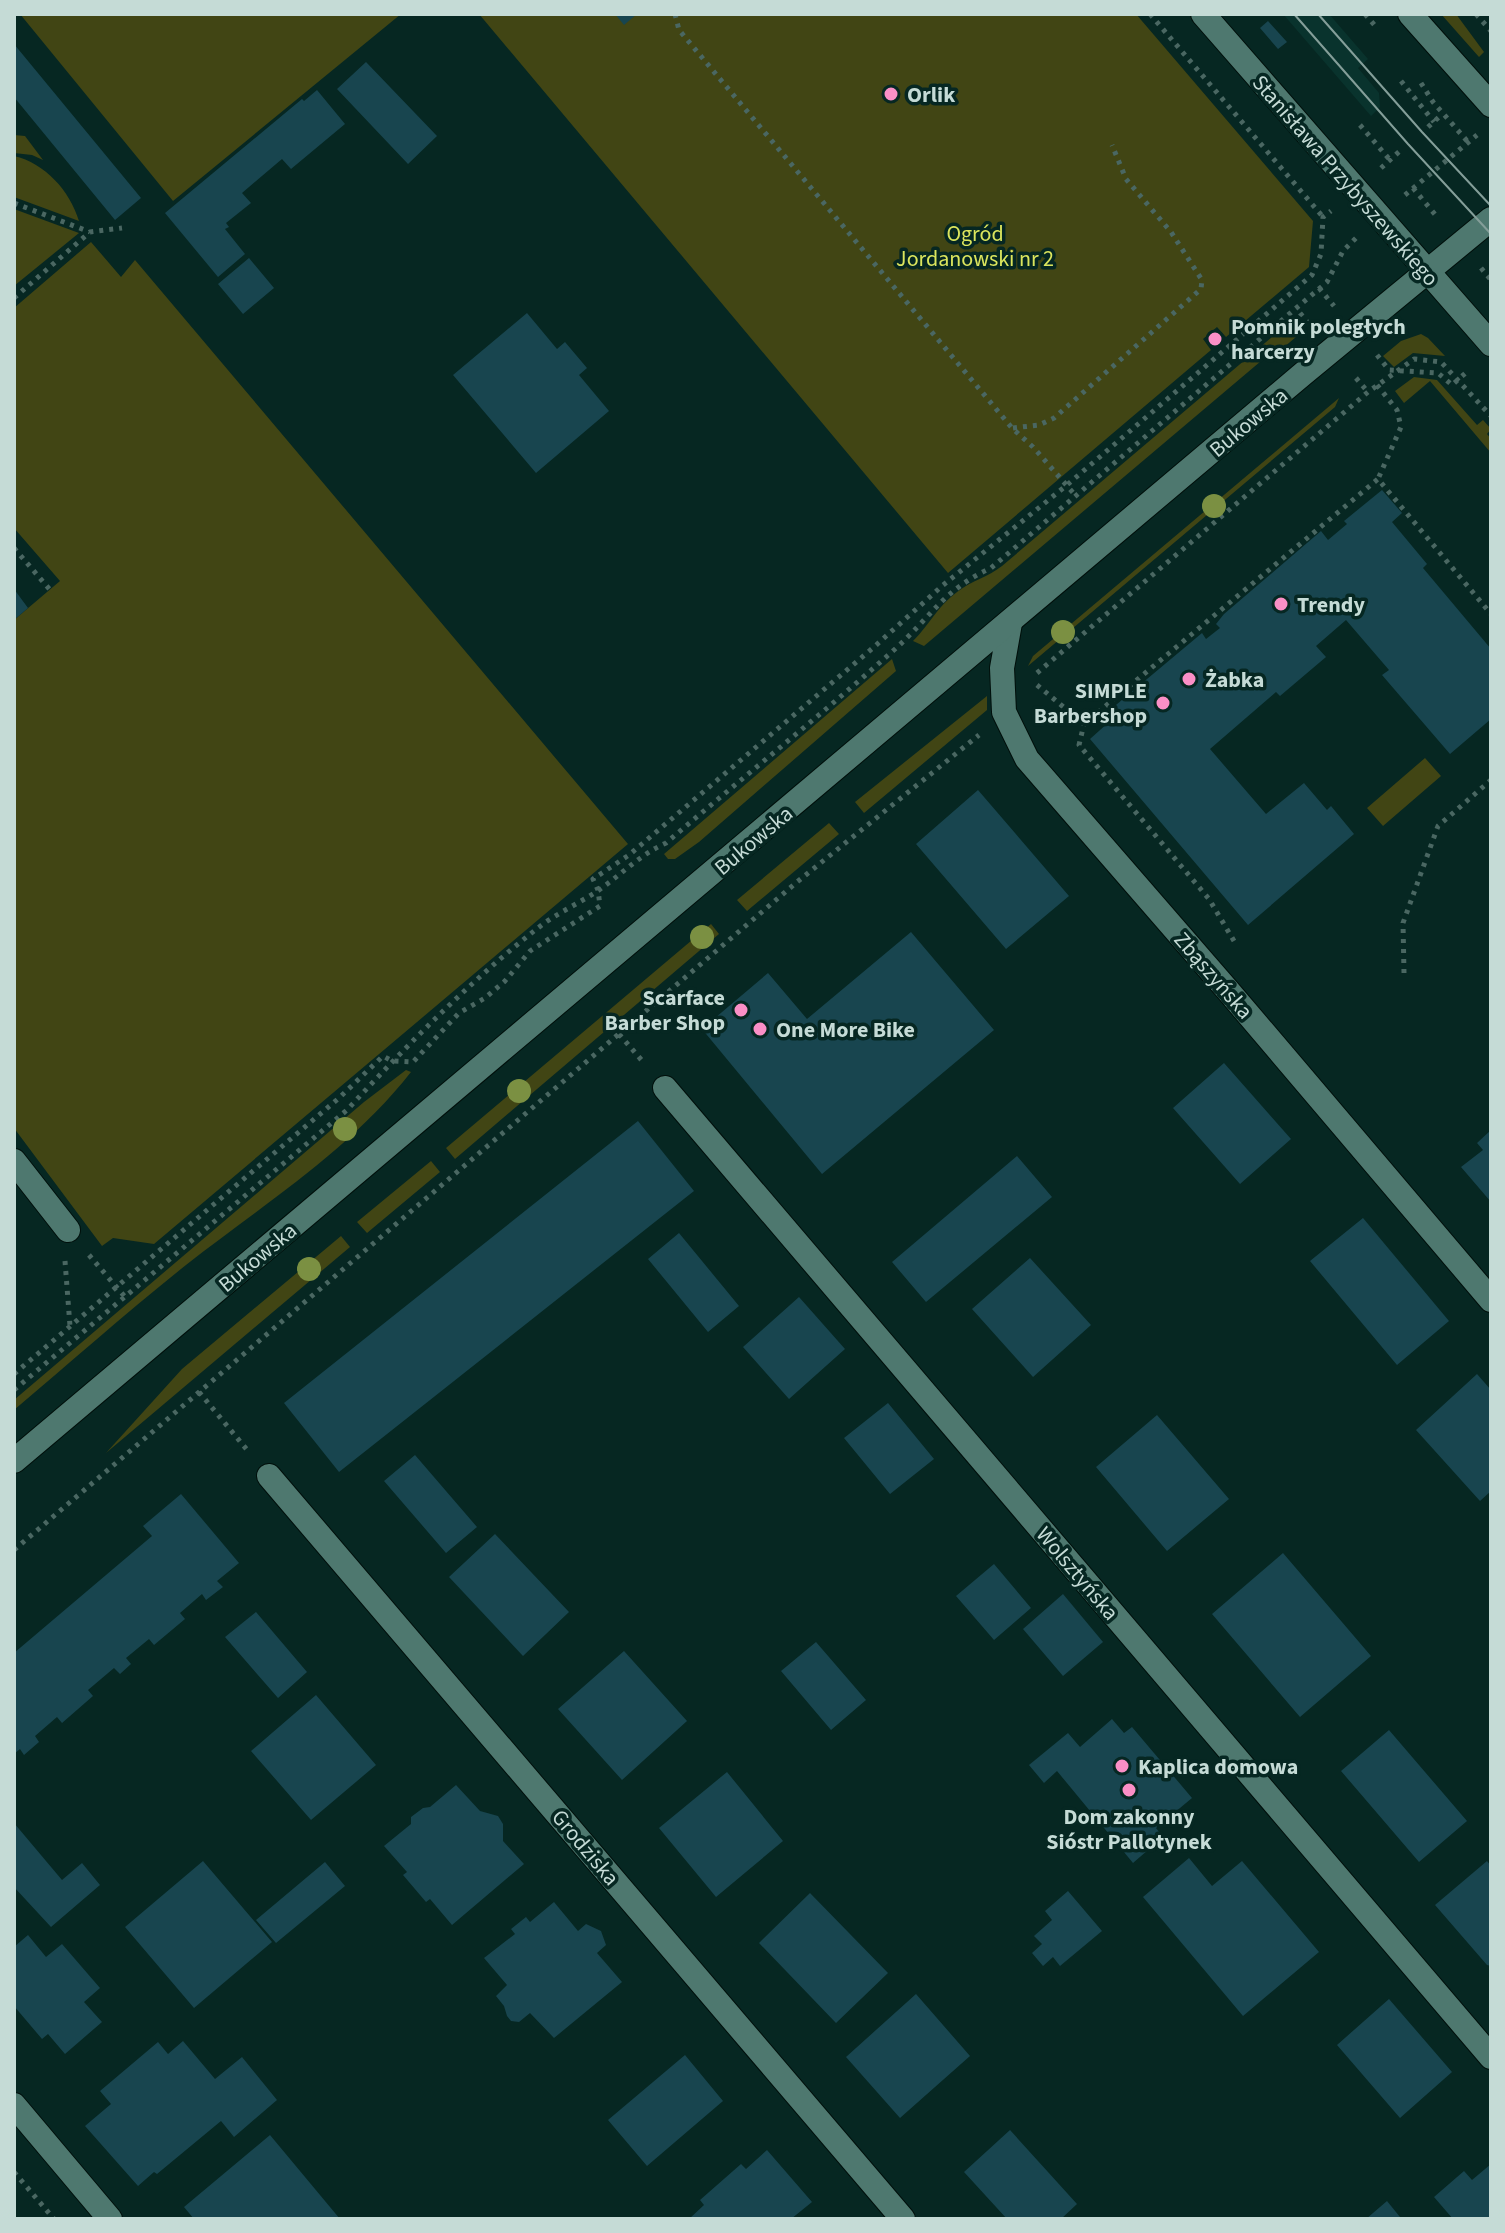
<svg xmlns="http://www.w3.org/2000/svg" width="1505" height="2233" font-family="'Source Sans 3',sans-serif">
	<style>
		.built { fill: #09332d }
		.green { fill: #414514 }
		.building { fill: #18454f }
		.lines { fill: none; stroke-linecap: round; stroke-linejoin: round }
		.street-casing { stroke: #000f0b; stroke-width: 26 }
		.secondary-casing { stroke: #000f0b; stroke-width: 26 }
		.path { stroke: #4a6762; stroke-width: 5; stroke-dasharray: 4 6; stroke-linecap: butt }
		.street { stroke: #4e786f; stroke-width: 24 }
		.secondary { stroke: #4e786f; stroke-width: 24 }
		.tram { stroke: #849e99; stroke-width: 2 }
		.tree { fill: #7b9042 }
		.poi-dot { fill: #fa8fc6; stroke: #062722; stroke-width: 3 }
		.labels { text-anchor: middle; stroke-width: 7; stroke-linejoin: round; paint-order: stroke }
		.poi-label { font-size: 22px; font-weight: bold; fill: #c5dbd6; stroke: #062722; text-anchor: start }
		.street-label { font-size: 22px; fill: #c5dbd6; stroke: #062722 }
		.park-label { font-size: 22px; fill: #dbe55d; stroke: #062722 }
	</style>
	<rect width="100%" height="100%" fill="#062722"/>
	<path class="built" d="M1283 14H1329L1368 59 1358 68 1379 93 1380 107 1371 116Z"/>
	<path class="green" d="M20 14H401L173 201Z
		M479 14H1136L1313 221 1309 267 1226 337 1217 327 1203 339 1211 350 948 573Z
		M1441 14H1456L1484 52 1479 57Z
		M14 135 25 136 43 160 32 155 14 153Z
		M14 156C45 163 70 191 79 221L14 197Z
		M14 209 79 233 14 286Z
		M91 242 121 277 135 260 628 844 154 1244 113 1238 102 1246 14 1128V620L60 581 14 528V308Z
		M1286 325 1296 337 1283 348 1280 345 924 646 913 641C930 624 937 607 957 592 971 581 988 577 1002 566Z
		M1421 334 1428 338 1445 356 1413 353 1394 367 1383 356 1401 341Z
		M1414 377 1437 380 1477 425 1483 420 1491 429 1487 434 1491 439V453L1430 381 1404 403 1395 391Z
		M1339 398 1335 407 1028 666 1033 656Z
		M892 659 896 671 699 842 675 859H668L664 854Z
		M987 696V710L864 813 855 802Z
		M1425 758 1441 776 1383 826 1367 808Z
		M829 823 839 834 747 911 737 900Z
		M711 924 719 934 455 1159 446 1148Z
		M406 1070 411 1072C349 1151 264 1204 186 1265 127 1312 71 1362 14 1410V1400L364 1102Z
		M431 1161 440 1172 367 1233 357 1222Z
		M341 1236 350 1247 106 1453 182 1369Z"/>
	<path class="building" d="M615 14H637L624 25Z
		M1268 21 1287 42 1278 49 1260 28Z
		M14 44 141 198 115 220 14 97Z
		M366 62 437 136 408 164 337 89Z
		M317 90 345 124 291 169 282 159 242 193 251 203 226 223 229 227 225 229 245 254 218 277 165 213 302 99 304 101Z
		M249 258 274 288 243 314 218 284Z
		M527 313 557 349 565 342 587 368 579 375 609 411 536 473 453 375Z
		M1382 490 1402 513 1392 522 1427 564 1423 568 1491 649V719L1450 754 1382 675 1389 670 1346 620 1316 646 1326 657 1280 696 1276 692 1210 749 1266 814 1304 783 1327 810 1331 806 1354 834 1248 925 1090 739 1109 722 1104 715 1202 633 1206 639 1220 628 1216 624 1224 614 1321 531 1328 540 1347 524 1344 521Z
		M14 589 28 608 14 620Z
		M978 790 1069 896 1006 949 916 844Z
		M911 932 994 1030 822 1174 702 1029 768 973 807 1019Z
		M1224 1063 1291 1139 1240 1184 1173 1108Z
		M638 1121 694 1191 339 1472 284 1403Z
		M1491 1130V1202L1461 1167 1483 1150 1477 1143Z
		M1017 1156 1052 1197 926 1302 892 1262Z
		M1363 1218 1449 1321 1397 1365 1310 1261Z
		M679 1233 739 1306 708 1332 648 1259Z
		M1030 1258 1091 1325 1033 1377 972 1309Z
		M799 1297 845 1349 789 1399 743 1347Z
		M1477 1374 1491 1390V1491L1480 1501 1416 1430Z
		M888 1403 934 1459 890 1494 844 1438Z
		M1157 1415 1229 1499 1167 1551 1096 1467Z
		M415 1455 477 1527 446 1553 384 1481Z
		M181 1494 239 1563 217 1581 223 1587 206 1600 202 1594 180 1613 185 1619 154 1645 149 1639 126 1658 131 1664 120 1674 114 1668 88 1690 93 1696 62 1723 57 1717 35 1736 39 1742 24 1755 20 1749 14 1754V1653L152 1536 143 1526Z
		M495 1534 569 1612 523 1656 449 1577Z
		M1283 1553 1371 1656 1300 1717 1212 1614Z
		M994 1564 1031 1608 994 1640 956 1596Z
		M1063 1594 1103 1642 1063 1676 1023 1629Z
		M256 1612 307 1672 278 1698 225 1637Z
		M816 1642 866 1700 831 1730 781 1671Z
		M624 1651 687 1721 622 1780 558 1709Z
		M316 1695 376 1765 311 1820 251 1751Z
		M1112 1719 1124 1733 1132 1727 1192 1798 1156 1828 1163 1837 1133 1863 1057 1771 1044 1783 1029 1765 1068 1733 1080 1747Z
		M1389 1730 1467 1821 1419 1862 1341 1771Z
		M727 1772 783 1841 716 1897 659 1828Z
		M456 1785 480 1811 498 1816 503 1824V1841L524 1864 452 1925 430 1899 426 1902 403 1875 407 1872 384 1846 411 1824V1817L423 1808 430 1807Z
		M14 1823 62 1880 82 1863 100 1885 51 1927 14 1887Z
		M1189 1858 1212 1886 1242 1861 1319 1952 1243 2016 1143 1897Z
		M203 1861 272 1942 194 2008 125 1927Z
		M1487 1861 1491 1866V1966L1487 1965 1435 1905Z
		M325 1862 345 1886 276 1943 256 1920Z
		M1068 1891 1102 1931 1060 1966 1053 1957 1043 1966 1032 1953 1042 1944 1034 1936 1052 1920 1045 1911Z
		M810 1893 888 1973 836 2023 759 1943Z
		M554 1902 578 1931 586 1924 601 1931 606 1945 597 1953 622 1982 554 2038 530 2013 519 2022 511 2021 507 2016 504 2006 496 1996 507 1985 484 1958 515 1934 511 1929 526 1917 530 1922Z
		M28 1935 46 1957 62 1944 100 1988 84 2002 102 2022 65 2054 48 2034 42 2039 14 2006V1947Z
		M916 1994 970 2056 900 2118 846 2057Z
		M1389 1999 1452 2072 1400 2118 1337 2045Z
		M183 2041 215 2079 242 2057 277 2100 234 2137 221 2121 157 2174 154 2172 138 2186 85 2126 111 2104 100 2091 158 2042 168 2054Z
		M685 2055 723 2101 647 2166 608 2120Z
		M1010 2130 1077 2204 1061 2219H1007L964 2172Z
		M270 2135 340 2219H194L184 2207Z
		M767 2150 812 2202 791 2219H689L704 2205 700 2200 741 2164 746 2169Z
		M1491 2164V2219H1453L1434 2197 1464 2171 1472 2180Z
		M1387 2201 1400 2217 1366 2219Z"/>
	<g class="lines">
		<defs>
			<path id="street" d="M1010 623 1002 668 1004 712 1027 759 1231 994 1491 1300
				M665 1088 1491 2057
				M14 1161 68 1230
				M269 1476 903 2219
				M14 2105 110 2219"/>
			<path id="secondary" d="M1203 14 1491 344
				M1410 14 1491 105
				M14 1461 1304 373 1491 219"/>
		</defs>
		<use href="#street" class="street-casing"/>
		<use href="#secondary" class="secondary-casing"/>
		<path class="path" d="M675 14 679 30 1012 428 1033 447 1076 496
			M1150 14 1323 217
			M1365 14 1377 28
			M1476 14 1491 31
			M1401 81 1434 122
			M1421 83 1433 102 1468 142
			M1360 125 1390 160
			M1428 127 1439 117
			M1381 168 1401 150
			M1413 188 1438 218
			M1405 195 1477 135
			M14 203 90 232
			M1481 268 1491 280
			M1319 288 1334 306
			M14 298 90 232 122 228
			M1300 313 1309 324
			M1377 355 1389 370 1438 373 1452 385 1469 370
			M1356 378 1368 392
			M1377 385 1397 410 1401 427 1378 479
			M1013 428 1039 425 1054 418 1201 289 1202 280 1171 232 1126 179 1112 145
			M14 548 51 591
			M1037 673 1368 392 1414 359 1441 362 1491 416
			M1037 685 1084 724
			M1234 941 1209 899 1079 745 1084 724 1378 479 1491 614
			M1404 973 1403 923 1438 826 1491 780
			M619 1034 644 1063
			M89 1255 125 1297
			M65 1261 70 1326
			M14 1374 339 1098 383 1056 392 1061 413 1062 459 1013 485 998 505 981 530 951 600 906 598 890 593 879 629 855 874 647 942 586 1067 485 1312 275 1321 254 1323 217 1331 211
			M14 1390 347 1110C408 1044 472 979 543 924 560 912 579 903 596 892 620 876 639 855 666 843 742 778 820 716 894 650 931 617 943 590 991 568L1281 321 1327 282 1343 251 1356 238
			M199 1392 248 1451
			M14 1550 797 882 979 735
			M14 2172 54 2219"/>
		<use href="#street" class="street"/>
		<use href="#secondary" class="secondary"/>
		<path class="tram" d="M1294 14 1408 144 1491 234
			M1318 14 1422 132 1491 206"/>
	</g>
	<g class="tree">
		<circle cx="1214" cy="506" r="12"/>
		<circle cx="1063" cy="632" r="12"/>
		<circle cx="702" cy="937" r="12"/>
		<circle cx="519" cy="1091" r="12"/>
		<circle cx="345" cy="1129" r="12"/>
		<circle cx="309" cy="1269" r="12"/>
	</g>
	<g class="poi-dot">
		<circle cx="891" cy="94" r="8"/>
		<circle cx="1215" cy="339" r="8"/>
		<circle cx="1281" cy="604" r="8"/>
		<circle cx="1189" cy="679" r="8"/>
		<circle cx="1163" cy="703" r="8"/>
		<circle cx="741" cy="1010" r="8"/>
		<circle cx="760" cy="1029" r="8"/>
		<circle cx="1122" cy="1766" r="8"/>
		<circle cx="1129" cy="1790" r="8"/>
	</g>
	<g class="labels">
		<g class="poi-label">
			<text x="907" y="102">Orlik</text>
			<text x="1231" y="334">Pomnik poległych<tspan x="1231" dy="25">harcerzy</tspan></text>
			<text x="1297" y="612">Trendy</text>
			<text x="1205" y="687">Żabka</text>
			<text x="1147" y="698" text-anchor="end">SIMPLE<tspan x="1147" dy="25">Barbershop</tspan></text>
			<text x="725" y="1005" text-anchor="end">Scarface<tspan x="725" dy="25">Barber Shop</tspan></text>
			<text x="776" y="1037">One More Bike</text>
			<text x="1138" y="1774">Kaplica domowa</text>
			<text x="1129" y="1824" text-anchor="middle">Dom zakonny<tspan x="1129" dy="25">Sióstr Pallotynek</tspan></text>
		</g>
		<g class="street-label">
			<text transform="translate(1346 180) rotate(49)" y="8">Stanisława Przybyszewskiego</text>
			<text transform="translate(1248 422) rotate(-40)" y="8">Bukowska</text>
			<text transform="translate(753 840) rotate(-40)" y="8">Bukowska</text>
			<text transform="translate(1214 975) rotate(49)" y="8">Zbąszyńska</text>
			<text transform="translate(257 1257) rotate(-40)" y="8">Bukowska</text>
			<text transform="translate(1078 1573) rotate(50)" y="8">Wolsztyńska</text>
			<text transform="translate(586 1847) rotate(50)" y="8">Grodziska</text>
		</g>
		<g class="park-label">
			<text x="975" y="241">Ogród<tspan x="975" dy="25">Jordanowski nr 2</tspan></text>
		</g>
	</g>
	<rect width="1505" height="2233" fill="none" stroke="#c5dbd6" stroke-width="32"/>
</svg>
